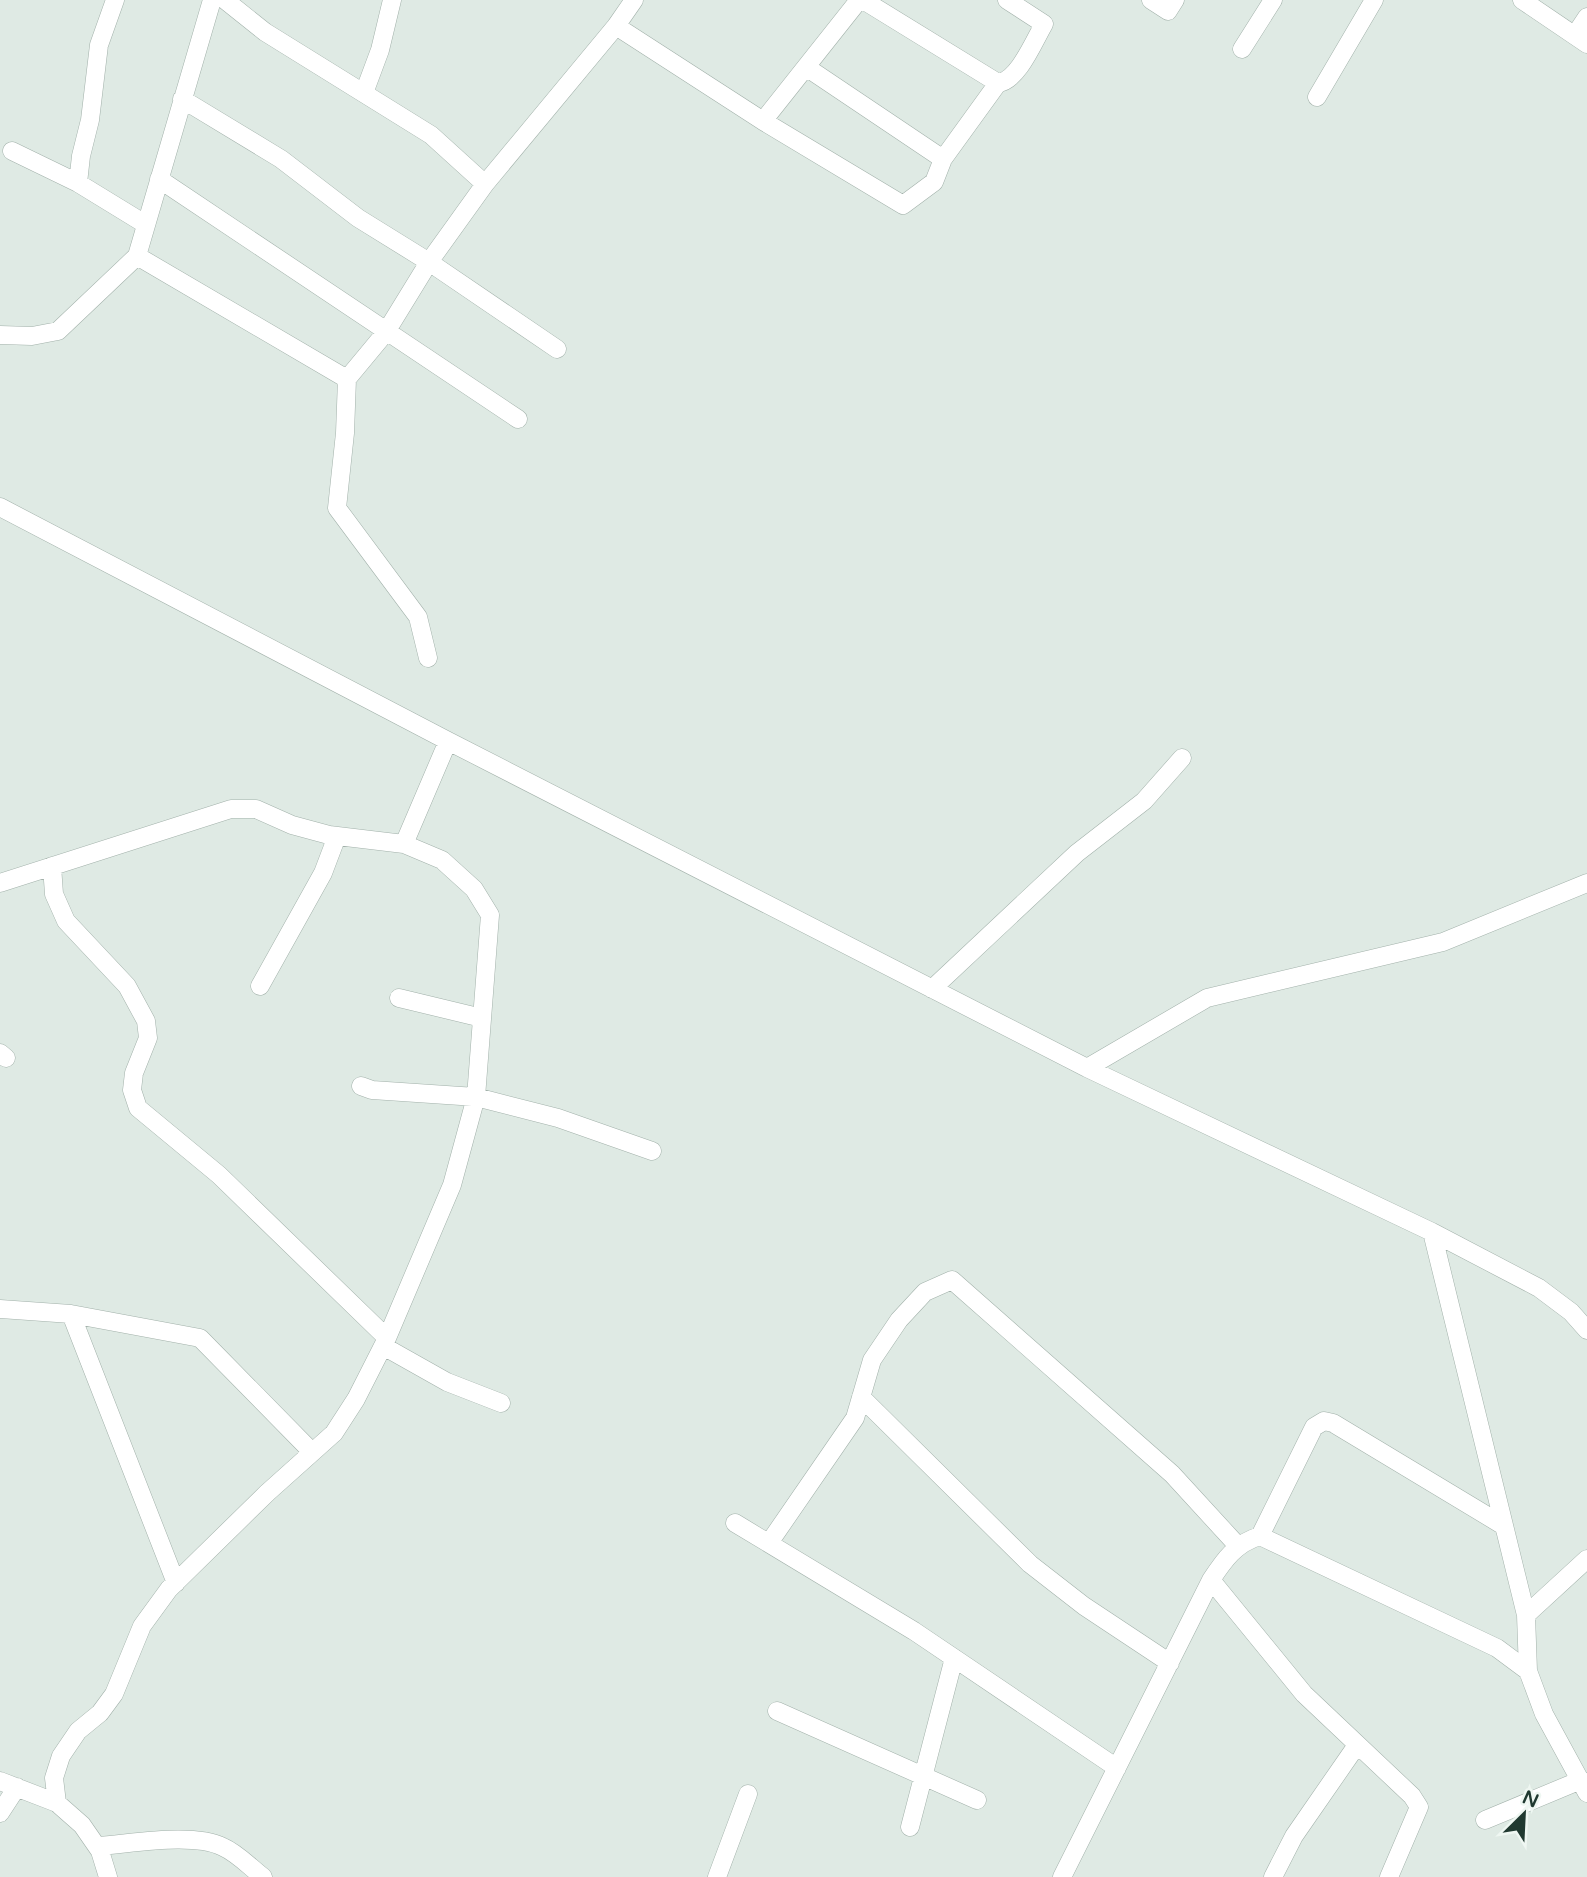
<svg xmlns="http://www.w3.org/2000/svg" width="1587" height="1877" font-family="'Varela Round',sans-serif">
	<style>
		.lines { fill: none; stroke-linecap: round; stroke-linejoin: round }
		.street-casing { stroke: #a2b1aa; stroke-width: 19 }
		.street { stroke: #fff; stroke-width: 18 }
	</style>
	<rect width="100%" height="100%" fill="#dfeae4"/>
	<g class="lines">
		<defs>
			<path id="street" d="M225 0 265 32 431 135 485 184 616 26 634 0
				M863 0 998 83C1018 81 1034 41 1044 24L1007 0
				M1151 0 1168 11 1175 0
				M1522 0 1587 44
				M616 26 763 121 903 205 934 182 943 159 998 83
				M1575 35 1587 17
				M1242 49 1273 0
				M806 67 943 159
				M364 93 380 50 392 0
				M1317 97 1374 0
				M182 99 281 159 358 218 429 262 557 349
				M763 121 859 0
				M12 151 78 183 145 224
				M159 179 518 419
				M78 183 81 156 90 120 99 45 115 0
				M137 256 347 379
				M0 335 32 336 58 331 137 256 212 0
				M0 507 448 741 1087 1068 1432 1232 1539 1288 1571 1312 1587 1330
				M428 658 418 617 337 508 345 433 347 379 386 332 429 262 485 184
				M404 844 448 741
				M52 866 54 894 66 921 127 986 146 1021 148 1038 134 1073 132 1090 138 1108 219 1175 387 1338
				M0 883 231 809H256L292 825 329 835 404 844 442 860 474 889 490 915 476 1097 452 1185 387 1338 356 1399 334 1433 267 1493 169 1589 142 1626 114 1694 100 1713 78 1731 61 1756 54 1778 57 1803
				M260 986 323 873 337 836
				M932 989 1077 853 1144 801 1182 758
				M399 998 482 1018
				M0 1053 6 1058
				M1087 1068 1207 998 1443 942 1587 883
				M361 1086 372 1090 476 1097 558 1118 652 1151
				M1432 1232 1526 1615 1528 1671 1544 1714 1587 1793
				M0 1309 71 1314 200 1338 312 1452
				M71 1314 176 1583
				M383 1346 447 1382 501 1403
				M861 1397 1030 1564 1084 1606 1170 1663
				M735 1523 914 1631 1117 1768
				M1260 1536 1314 1427 1324 1421 1333 1423 1504 1526
				M769 1543 855 1418 872 1360 899 1320 925 1292 952 1280 1172 1474 1238 1546
				M1211 1580 1304 1694 1412 1796 1419 1807 1389 1877
				M1526 1615 1587 1559
				M777 1711 977 1800
				M0 1781 57 1803 82 1825 100 1851 108 1877
				M0 1813 17 1787
				M1485 1820 1581 1780
				M910 1827 954 1658
				M97 1846C131 1844 193 1832 223 1847 237 1853 250 1867 263 1877
				M717 1877 748 1794
				M1062 1877 1211 1580C1224 1560 1236 1543 1260 1536L1497 1648 1528 1671
				M1273 1877 1294 1836 1357 1745"/>
		</defs>
		<use href="#street" class="street-casing"/>
		<use href="#street" class="street"/>
	</g>
	<g transform="translate(1524 1814) rotate(24)" stroke="#eff7f2" stroke-width="5" paint-order="stroke">
	<path d="M0-5L12 26L0 18L-12 26Z" fill="#203930"/>
	<text y="-10" font-size="19" font-weight="bold" text-anchor="middle" fill="#203930">N</text>
	</g>
</svg>
